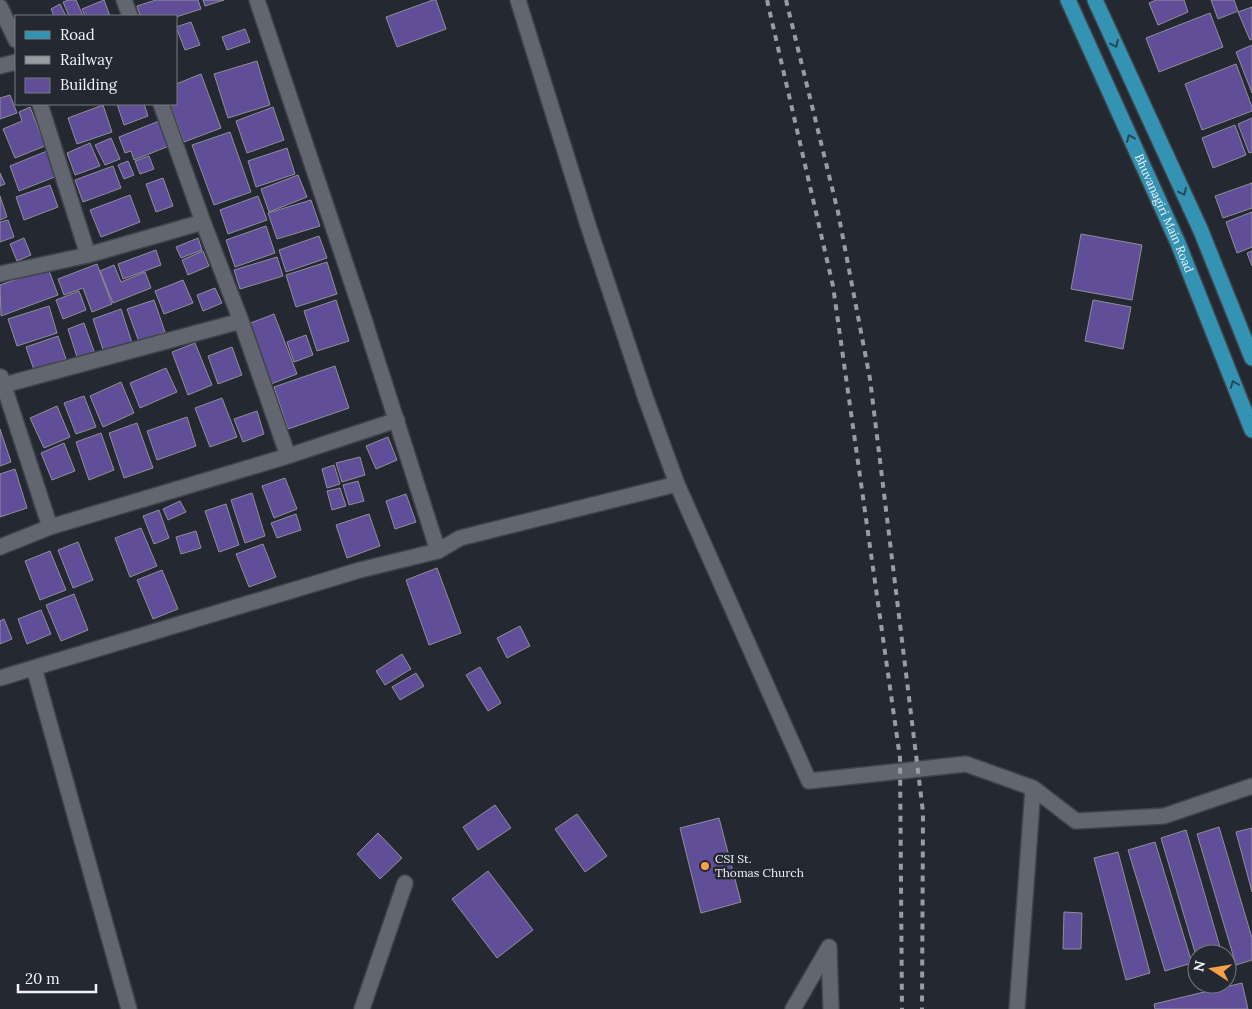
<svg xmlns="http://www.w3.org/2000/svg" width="1252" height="1009" font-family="Lora,serif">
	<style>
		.building { fill: #614e99; stroke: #8f8e99 }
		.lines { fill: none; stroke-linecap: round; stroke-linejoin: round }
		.street-casing { stroke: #3f444a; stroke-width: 18 }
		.primary-casing { stroke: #3f444a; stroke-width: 18 }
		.street { stroke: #616670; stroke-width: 15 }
		.primary { stroke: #3492b3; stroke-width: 15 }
		.rail { stroke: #989ca3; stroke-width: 4; stroke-dasharray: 6 6; stroke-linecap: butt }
		.oneway { stroke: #294858 }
		.poi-dot { fill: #f7a148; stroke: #242931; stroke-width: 2 }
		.labels { text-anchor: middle; stroke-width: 5; stroke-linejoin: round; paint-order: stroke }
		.street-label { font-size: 12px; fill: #f1f4fa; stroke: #242931 }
		.poi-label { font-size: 12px; fill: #f1f4fa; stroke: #242931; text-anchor: start }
	</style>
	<rect width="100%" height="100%" fill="#242931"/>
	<path class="building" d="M69 0H76L83 16H69L63 2Z
		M104 0 110 16H85L82 9Z
		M156 0H198L201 9 176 17 140 16 137 6Z
		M203 0H224L205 6Z
		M433 0H436L446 29 397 47 386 17Z
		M1156 0H1184L1188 12 1158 25 1149 3Z
		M1211 0H1234L1238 11 1218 19Z
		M60 4 66 16H54L51 9Z
		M1252 7V39L1250 40 1238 12Z
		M1210 13 1223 47 1159 72 1146 38Z
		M191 22 200 45 185 50 176 27Z
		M245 29 250 42 227 50 222 37Z
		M1252 45V93L1236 52Z
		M257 61 270 105 228 118 214 74Z
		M1236 64 1252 107V111L1202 130 1185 84Z
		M201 74 221 128 184 142 170 104H176V84Z
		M10 95 17 113 0 119V98Z
		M117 104H144L148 116 124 125Z
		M103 105 112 132 77 144 68 118Z
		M30 107 45 146 15 158 3 129 22 121 19 112Z
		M273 107 284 140 247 153 236 121Z
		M1252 118V152L1249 153 1238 124Z
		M159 121 169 146 134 160 131 151 125 153 119 137Z
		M1235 125 1246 155 1213 168 1202 138Z
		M230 132 251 192 214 205 192 145Z
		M111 138 120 159 105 165 95 145Z
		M90 143 100 166 75 175 67 153Z
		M287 148 295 174 256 187 248 161Z
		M47 151 57 176 19 191 10 166Z
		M149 156 154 169 140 174 135 161Z
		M128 161 134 175 124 179 118 165Z
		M113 166 121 188 83 202 75 180Z
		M0 173 5 184 0 186Z
		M298 175 307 197 269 212 261 189Z
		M163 178 173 206 156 212 146 184Z
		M1252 183V208L1223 218 1215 196Z
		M50 185 58 207 24 220 16 197Z
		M130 195 140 222 101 237 90 210Z
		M0 196 7 217 0 220Z
		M258 196 267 220 228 234 220 210Z
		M311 200 320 226 277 239 268 213Z
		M1252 212V247L1237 253 1226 222Z
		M8 220 14 237 0 242V222Z
		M266 226 275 253 235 267 226 240Z
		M1081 234 1142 245 1132 300 1071 289Z
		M319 236 327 258 286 272 279 250Z
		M24 238 31 255 17 261 10 244Z
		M198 238 202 250 181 258 176 247Z
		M156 250 161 265 123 279 118 264Z
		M203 251 209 266 188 275 182 260Z
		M1252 251V266L1247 253Z
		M277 257 283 276 240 289 234 270Z
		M327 262 337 294 296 307 286 275Z
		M97 264 112 304 92 312 83 288 64 295 58 279Z
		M114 265 121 282 145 272 151 288 113 303 100 271Z
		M48 268 58 295 1 316 0 285Z
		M183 280 193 303 164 314 155 291Z
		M215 288 222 303 203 311 197 295Z
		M79 291 86 310 63 319 56 300Z
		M154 300 165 332 139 342 127 309Z
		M336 300 349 341 317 351 304 311Z
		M1093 300 1131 307 1123 349 1085 341Z
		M49 306 57 333 17 346 8 319Z
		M121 309 133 346 105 356 93 319Z
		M274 314 297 374 271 384 248 324Z
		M84 323 96 357 79 363 68 329Z
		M306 335 313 355 294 362 287 342Z
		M58 336 66 359 34 370 26 347Z
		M195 343 212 385 188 395 172 352Z
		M232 347 242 375 218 384 208 356Z
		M335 366 349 408 288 429 274 387Z
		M166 368 177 392 140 408 130 383Z
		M121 382 134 413 103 427 90 396Z
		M84 396 96 427 76 434 64 403Z
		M222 398 237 437 210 447 195 408Z
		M57 406 70 437 44 448 30 418Z
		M257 411 264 434 243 442 234 419Z
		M187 417 196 446 157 460 147 431Z
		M137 423 153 468 124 478 109 433Z
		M0 429 11 462 0 466Z
		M101 433 114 470 89 480 76 442Z
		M388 437 397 460 376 469 366 446Z
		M64 443 75 471 52 480 41 453Z
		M360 457 365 475 342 482 336 463Z
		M334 465 340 484 327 488 322 469Z
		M15 469 27 508 0 517V474Z
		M285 478 297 509 274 518 262 486Z
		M358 481 364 501 349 505 343 485Z
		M340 488 346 506 332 510 327 491Z
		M252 493 265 536 245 543 231 500Z
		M406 494 416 522 395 529 386 501Z
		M180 501 186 512 168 520 163 509Z
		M226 504 239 545 219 552 205 511Z
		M159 510 169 538 154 544 143 516Z
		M296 514 301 530 277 538 271 523Z
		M369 514 380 546 347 558 336 525Z
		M141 528 157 566 130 577 115 538Z
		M196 531 201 548 181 554 176 537Z
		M78 542 93 580 73 588 58 550Z
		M263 544 276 577 249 587 236 554Z
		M50 551 66 590 40 600 25 561Z
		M437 568 461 633 429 645 406 580Z
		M162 570 178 609 153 619 137 580Z
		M74 594 88 630 61 641 46 605Z
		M41 610 51 634 27 644 18 619Z
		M4 619 12 639 0 644V621Z
		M520 626 530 646 507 658 497 638Z
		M402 654 411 669 385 685 376 671Z
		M480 667 501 703 488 711 466 675Z
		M416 673 424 686 400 700 392 687Z
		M495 805 511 828 478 850 463 827Z
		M577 814 607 856 585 872 555 829Z
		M719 818 741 902 701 913 680 828Z
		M1219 827 1252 938V960L1236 965 1197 834Z
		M1252 828V892L1236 832Z
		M1186 830 1222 954H1197V959L1161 838Z
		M378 833 402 858 380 879 357 854Z
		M1155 842 1192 963 1165 971 1128 850Z
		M1118 852 1150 973 1126 980 1094 858Z
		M488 871 533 930 497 958 452 899Z
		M1064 912 1082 913 1081 949H1063Z
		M1242 983 1248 1009H1155L1154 1004Z"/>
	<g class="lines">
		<defs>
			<path id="street" d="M124 0 130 16
				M257 0 363 316 438 551
				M518 0 588 225 646 399 677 484 809 781 966 764 1033 788 1076 821 1164 816 1252 786
				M0 7 16 40
				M0 66 16 62
				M40 104 88 255
				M161 104 203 222 241 321 288 456
				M0 274 88 255 203 222
				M1 377 50 527
				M0 386 241 321
				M0 547 50 527 288 456 397 420
				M34 668 129 1009
				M0 678 360 570 438 551 460 538 677 484
				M829 947 831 1009
				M362 1009 405 883
				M793 1009 829 947
				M1017 1009 1033 788"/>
			<g id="primary">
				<path id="s1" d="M1068 0 1178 243 1252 430"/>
				<path d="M1095 0 1201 231 1252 358"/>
			</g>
		</defs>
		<use href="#street" class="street-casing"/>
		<use href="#primary" class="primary-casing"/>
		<use href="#street" class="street"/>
		<use href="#primary" class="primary"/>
		<path class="rail" d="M767 0 833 286 900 758 902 1009
			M786 0 838 212 870 379 923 812 922 1009"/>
	</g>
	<defs><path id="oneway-chevron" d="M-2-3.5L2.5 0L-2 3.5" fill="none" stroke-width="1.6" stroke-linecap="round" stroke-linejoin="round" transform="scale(1.25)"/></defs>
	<g class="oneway">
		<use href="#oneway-chevron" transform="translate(1115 44) rotate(65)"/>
		<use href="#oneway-chevron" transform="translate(1130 138) rotate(-114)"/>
		<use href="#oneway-chevron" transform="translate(1183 192) rotate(65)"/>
		<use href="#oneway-chevron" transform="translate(1234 384) rotate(-111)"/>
	</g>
	<circle class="poi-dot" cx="705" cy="866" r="5"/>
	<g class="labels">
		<g class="street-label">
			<text dy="4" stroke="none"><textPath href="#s1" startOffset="234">Bhuvanagiri Main Road</textPath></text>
		</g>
		<g class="poi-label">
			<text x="715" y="863">CSI St.<tspan x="715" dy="14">Thomas Church</tspan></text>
		</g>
	</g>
	<rect x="15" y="15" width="162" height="90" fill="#242931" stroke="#767a81"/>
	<rect x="25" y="31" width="25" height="8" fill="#3492b3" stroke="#767a81"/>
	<text x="60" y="40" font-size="15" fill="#f1f4fa">Road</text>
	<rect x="25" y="56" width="25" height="8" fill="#989ca3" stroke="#767a81"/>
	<text x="60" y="65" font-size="15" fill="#f1f4fa">Railway</text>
	<rect x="25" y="78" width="25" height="15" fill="#614e99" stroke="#767a81"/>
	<text x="60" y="90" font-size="15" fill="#f1f4fa">Building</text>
	<g transform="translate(1212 969) rotate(282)"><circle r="24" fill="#242931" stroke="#767a81"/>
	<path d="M0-4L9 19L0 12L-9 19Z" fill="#f7a148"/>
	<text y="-8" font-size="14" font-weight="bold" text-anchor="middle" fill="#f1f4fa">N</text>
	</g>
	<path d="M18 984v8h78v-8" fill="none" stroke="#f1f4fa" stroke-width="2.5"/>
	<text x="25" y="984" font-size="15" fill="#f1f4fa" stroke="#242931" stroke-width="4" paint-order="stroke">20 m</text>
</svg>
